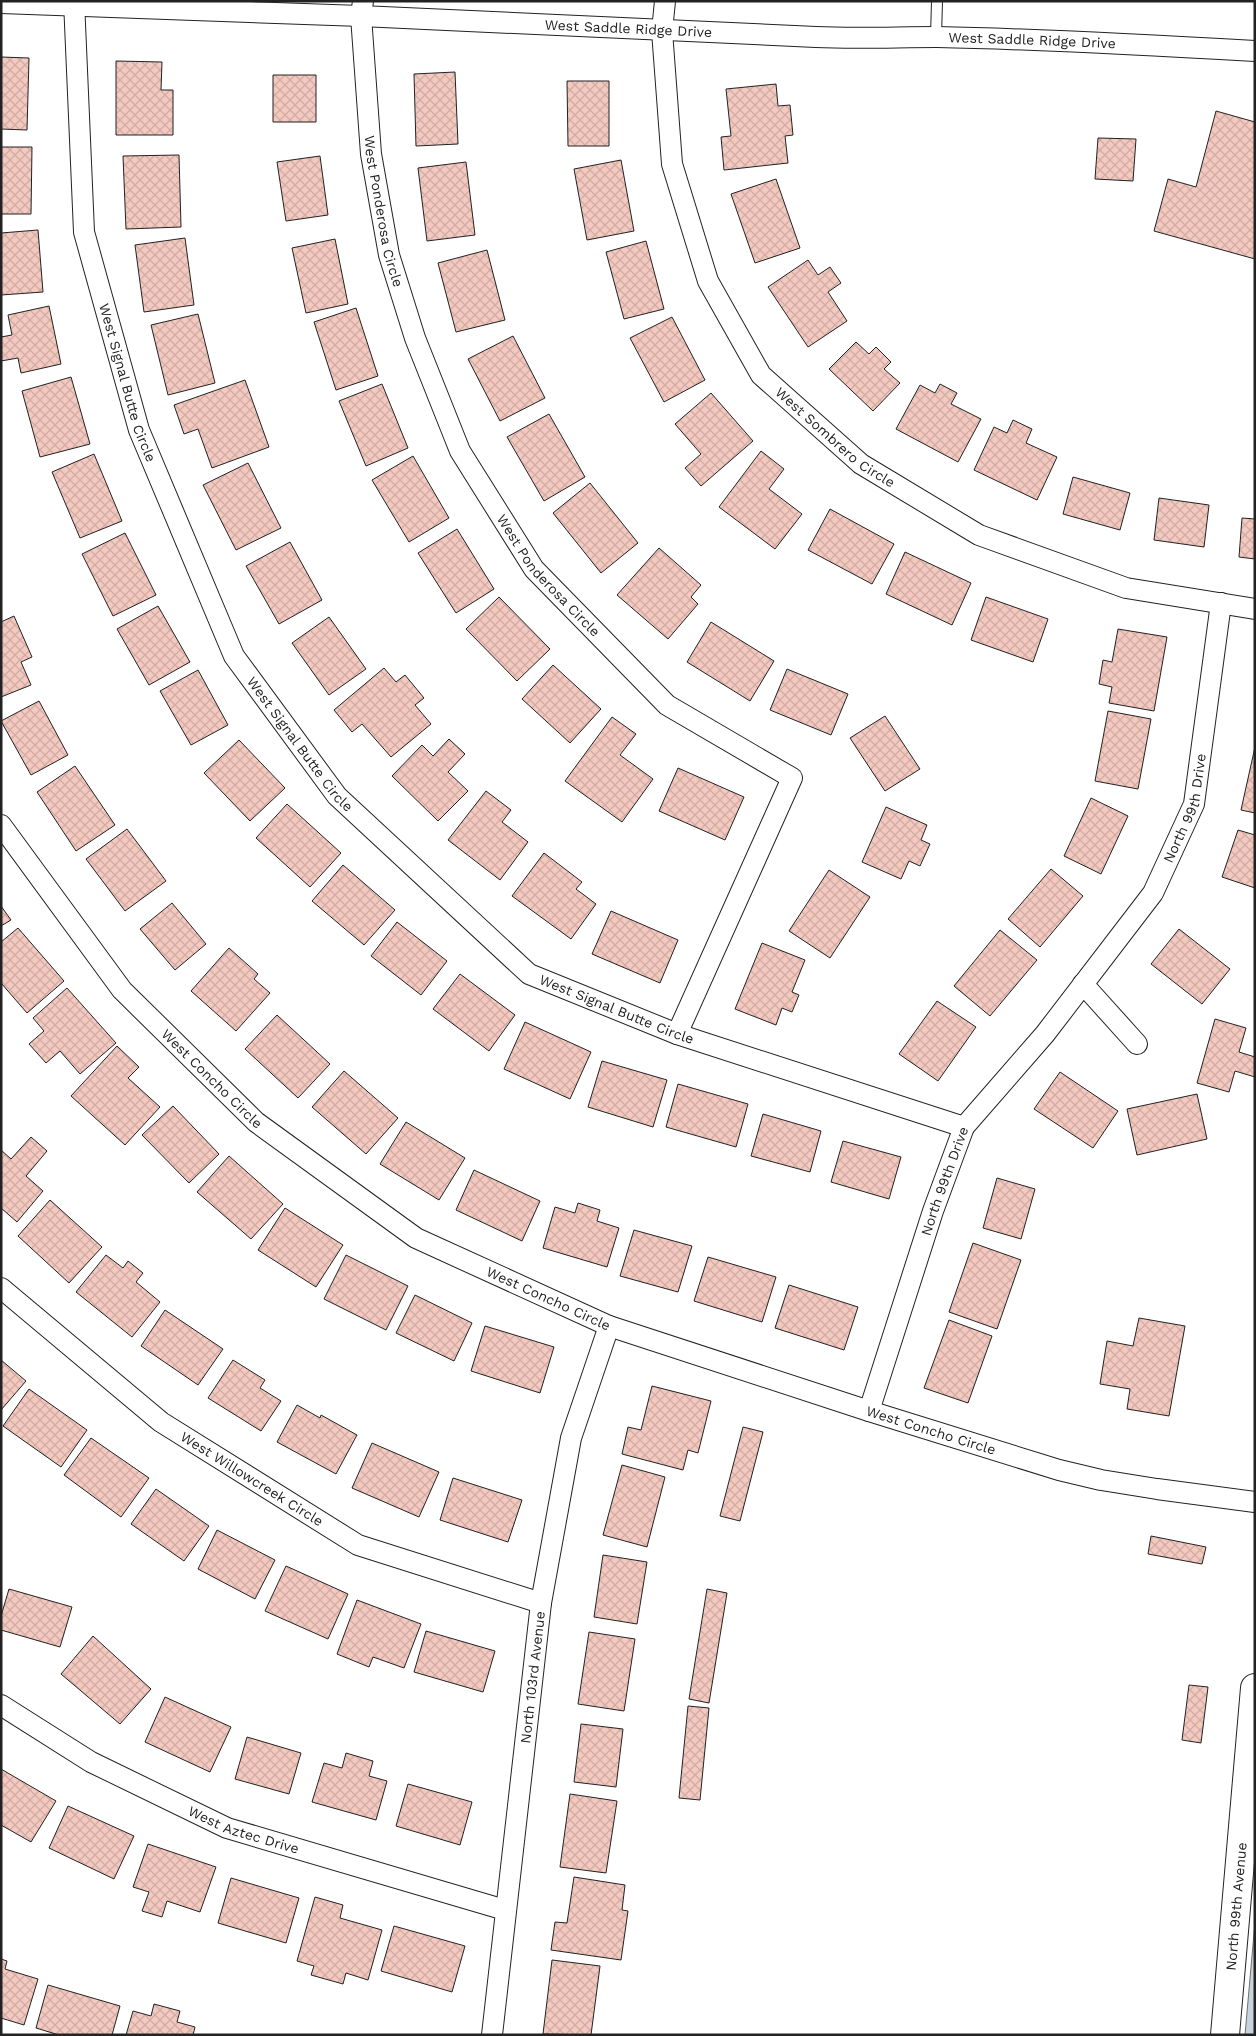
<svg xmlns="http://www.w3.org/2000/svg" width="1256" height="2036" font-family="'Work Sans',sans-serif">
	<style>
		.water { fill: #c7d3dd; stroke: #6f6f6f }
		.building { fill: url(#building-cross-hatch); stroke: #222 }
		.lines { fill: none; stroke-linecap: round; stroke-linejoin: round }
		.lane-casing { stroke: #222; stroke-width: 12 }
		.street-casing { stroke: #222; stroke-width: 22 }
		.secondary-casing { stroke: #222; stroke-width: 30 }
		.lane { stroke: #fff; stroke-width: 10 }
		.street { stroke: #fff; stroke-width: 20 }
		.secondary { stroke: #fff; stroke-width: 28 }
		.labels { text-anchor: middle; stroke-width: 4; stroke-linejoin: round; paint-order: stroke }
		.street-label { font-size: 14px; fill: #222; stroke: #fff }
	</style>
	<defs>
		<pattern id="building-cross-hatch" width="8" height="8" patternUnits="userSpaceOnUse" patternTransform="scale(1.25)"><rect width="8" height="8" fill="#f3c9c0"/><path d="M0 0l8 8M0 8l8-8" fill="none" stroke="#d0aca5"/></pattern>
	</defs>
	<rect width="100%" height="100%" fill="#fff"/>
	<path class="water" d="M1255 1922V2035H1245Z"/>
	<path class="building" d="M1 57 29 58 27 130 1 129Z
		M116 61 162 62 161 90H173V135H116Z
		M455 72 458 144 416 146 414 74Z
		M273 75H316V122H273Z
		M567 81H609V146H568Z
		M776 84 778 106 790 105 793 135 785 136 788 163 724 170 721 137 731 136 726 89Z
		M1216 111 1255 122V259L1154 231 1168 179 1196 187Z
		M1098 138 1136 139 1133 181 1095 179Z
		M1 147H32L31 214H1Z
		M179 155 181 227 126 229 123 156Z
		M320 156 328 215 286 221 277 162Z
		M621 160 634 231 587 240 574 169Z
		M466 162 475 235 427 241 418 168Z
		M776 179 800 248 755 263 731 194Z
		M38 230 43 292 1 295V233Z
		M185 238 194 305 144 312 135 245Z
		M335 239 348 304 306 313 292 248Z
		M646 241 664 309 624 319 606 252Z
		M487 250 505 320 456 332 438 263Z
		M808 260 818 275 830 267 841 283 828 292 847 321 808 347 768 287Z
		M49 306 61 364 21 373 18 358 1 361V337L12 335 8 315Z
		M356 308 378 376 336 390 314 322Z
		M198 314 215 383 168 395 151 325Z
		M672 317 705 380 664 402 630 338Z
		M513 336 545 398 500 421 468 359Z
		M856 342 869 354 876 347 891 362 884 369 900 383 873 411 829 369Z
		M71 377 90 444 40 457 22 391Z
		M245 380 269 447 212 468 198 429 184 434 174 405Z
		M382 384 408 448 366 466 339 401Z
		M940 384 957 393 951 404 981 419 958 462 896 429 920 385 935 393Z
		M711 393 753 441 701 486 685 468 701 454 675 424Z
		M549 414 585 477 544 501 507 437Z
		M1013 420 1032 429 1026 443 1057 457 1037 500 974 470 994 427 1007 433Z
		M761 451 784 469 769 489 802 514 775 549 719 507Z
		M94 454 122 521 80 538 52 472Z
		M413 456 449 518 409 542 372 480Z
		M248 463 281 528 236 550 203 485Z
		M1073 477 1130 493 1120 530 1063 514Z
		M590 483 638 543 601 573 553 513Z
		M1159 498 1209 505 1204 547 1154 540Z
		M830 509 894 544 872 584 808 550Z
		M1242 518 1255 519V559L1239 557Z
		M457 529 494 589 456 613 418 553Z
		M125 533 156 595 113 616 82 554Z
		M290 542 322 600 279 624 246 566Z
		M659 548 701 585 691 597 698 604 668 639 617 595Z
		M905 552 971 583 952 625 886 594Z
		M499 597 550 649 517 681 466 629Z
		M986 597 1048 619 1033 662 971 640Z
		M158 606 190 662 149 685 117 629Z
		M14 616 32 657 21 662 31 685 1 697V622Z
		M329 617 366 669 329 695 292 643Z
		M711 622 774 661 750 701 687 662Z
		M1118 629 1167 637 1154 711 1109 703 1112 687 1099 684 1103 660 1112 662Z
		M553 665 601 709 570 743 522 699Z
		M384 668 396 682 405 675 424 698 415 705 431 724 391 757 362 724 352 732 334 710Z
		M787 669 848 694 831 735 770 710Z
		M198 670 228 725 191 745 160 691Z
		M39 701 68 755 31 775 1 721Z
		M1108 711 1151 719 1138 789 1095 781Z
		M885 716 920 769 885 791 850 738Z
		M612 717 636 734 620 755 653 779 622 822 565 781Z
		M449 739 465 754 448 772 468 791 438 821 392 776 422 745 433 756Z
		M239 740 285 788 250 821 204 773Z
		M1255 747V813L1241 810Z
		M75 766 115 825 76 851 37 792Z
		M678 768 744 797 725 840 659 811Z
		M486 791 511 810 502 822 528 842 500 880 448 840Z
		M1091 798 1128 816 1101 874 1064 856Z
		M287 804 341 853 310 887 256 838Z
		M886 807 927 825 921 840 930 844 920 866 909 861 901 879 862 862Z
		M127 829 166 881 125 911 86 859Z
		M1238 830 1255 835V888L1222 877Z
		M544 853 582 882 576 889 596 904 571 939 512 896Z
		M343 865 395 910 364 945 312 901Z
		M1051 869 1083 896 1040 947 1008 919Z
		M829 870 870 897 830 958 789 931Z
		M172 903 206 944 175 970 140 929Z
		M1 906 11 920 1 926Z
		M611 911 678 940 660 983 592 954Z
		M397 922 447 961 421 995 371 956Z
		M18 928 64 981 27 1013 1 983V942Z
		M1179 929 1230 969 1202 1004 1151 964Z
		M1000 930 1037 960 990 1016 954 986Z
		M762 943 805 960 792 992 799 995 792 1012 782 1008 776 1025 735 1009Z
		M229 948 258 974 254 979 270 993 236 1031 191 991Z
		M460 974 515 1015 489 1051 433 1009Z
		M67 988 116 1043 80 1074 60 1051 46 1063 29 1044 44 1031 33 1018Z
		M937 1001 976 1027 938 1081 899 1054Z
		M277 1015 330 1064 298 1098 245 1049Z
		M1215 1019 1246 1028 1239 1052 1255 1057V1077L1235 1071 1229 1092 1197 1083Z
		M525 1022 591 1052 570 1099 504 1069Z
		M117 1046 139 1067 128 1078 160 1107 125 1145 71 1096Z
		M602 1061 667 1080 653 1127 588 1107Z
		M344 1071 398 1118 366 1154 312 1107Z
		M1060 1072 1118 1111 1093 1148 1034 1109Z
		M678 1084 748 1104 736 1147 666 1127Z
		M1197 1094 1207 1139 1137 1155 1127 1109Z
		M173 1106 219 1154 189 1183 142 1135Z
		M763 1114 821 1131 810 1172 751 1156Z
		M406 1122 465 1158 439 1200 380 1164Z
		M31 1137 47 1151 26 1176 43 1191 17 1222 1 1208V1150L11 1159Z
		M843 1141 901 1157 889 1199 831 1182Z
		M229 1156 283 1204 251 1239 197 1192Z
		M474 1170 540 1201 522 1241 456 1210Z
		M997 1178 1035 1189 1021 1239 983 1228Z
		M50 1200 102 1247 69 1283 18 1236Z
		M578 1203 600 1210 597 1221 619 1228 607 1267 543 1248 555 1207 575 1213Z
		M285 1208 343 1245 316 1287 258 1250Z
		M634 1230 692 1246 678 1292 620 1276Z
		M973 1243 1021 1260 997 1329 949 1312Z
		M106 1255 123 1268 128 1261 143 1273 136 1282 160 1302 132 1337 76 1292Z
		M346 1255 408 1286 386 1330 324 1299Z
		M708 1257 776 1277 762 1322 694 1301Z
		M789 1285 858 1307 844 1350 775 1328Z
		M415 1295 472 1323 454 1361 396 1333Z
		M165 1310 223 1349 198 1385 141 1346Z
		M1139 1318 1185 1326 1169 1416 1127 1409 1130 1389 1100 1384 1107 1341 1133 1346Z
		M949 1320 992 1336 968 1403 924 1388Z
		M485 1326 554 1347 540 1393 471 1371Z
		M1 1360 26 1381 1 1410Z
		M233 1360 265 1380 260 1388 281 1401 261 1431 208 1398Z
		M652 1386 711 1401 698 1453 688 1450 683 1470 622 1454 628 1427 641 1430Z
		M29 1389 87 1430 61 1467 3 1426Z
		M297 1405 320 1418 321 1415 357 1435 336 1474 277 1442Z
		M743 1427 763 1432 740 1521 720 1516Z
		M91 1438 149 1478 121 1517 64 1475Z
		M372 1443 439 1472 419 1517 352 1488Z
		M622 1465 665 1477 647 1547 603 1535Z
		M453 1478 522 1500 508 1542 440 1520Z
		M156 1489 209 1526 184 1561 131 1524Z
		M217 1530 275 1560 255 1599 198 1569Z
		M1151 1536 1206 1547 1202 1564 1148 1554Z
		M603 1555 647 1562 637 1624 594 1617Z
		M286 1566 348 1594 328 1639 265 1611Z
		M9 1589 72 1607 60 1647 1 1630V1616Z
		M707 1589 727 1593 709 1703 689 1699Z
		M357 1600 421 1624 404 1668 373 1657 369 1667 337 1654Z
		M426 1631 495 1651 483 1692 414 1672Z
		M589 1632 635 1639 624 1711 578 1704Z
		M93 1636 151 1689 120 1724 61 1674Z
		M1189 1685 1208 1687 1201 1743 1182 1740Z
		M165 1697 231 1727 210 1772 145 1742Z
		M688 1706 709 1708 700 1800 679 1798Z
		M581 1724 623 1729 616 1787 574 1782Z
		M247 1737 301 1753 289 1794 235 1779Z
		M346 1753 373 1761 369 1776 387 1781 376 1820 312 1802 324 1763 342 1768Z
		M1 1769 56 1801 31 1842 1 1825Z
		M408 1784 472 1802 460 1845 396 1826Z
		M570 1794 617 1801 606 1873 560 1867Z
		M68 1806 134 1836 114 1879 49 1848Z
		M148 1844 216 1867 200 1912 167 1901 162 1917 142 1911 149 1892 133 1887Z
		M574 1877 625 1885 622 1910 628 1911 621 1960 551 1950 555 1922 567 1923Z
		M231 1878 299 1898 286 1943 218 1923Z
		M315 1897 343 1905 340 1918 382 1930 368 1980 346 1973 343 1984 311 1975 314 1966 297 1961Z
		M394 1926 465 1946 452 1992 381 1971Z
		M1 1959 7 1961 5 1969 38 1979 24 2025 1 2018Z
		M552 1960 600 1966 591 2035 543 2034Z
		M48 1985 120 2006 112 2035H59L36 2028Z
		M154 2004 180 2011 177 2022 195 2027 193 2035H126L133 2011 151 2016Z"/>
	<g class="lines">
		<defs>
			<path id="lane" d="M936 37 937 1"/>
			<g id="street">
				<path id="s1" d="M74 1 84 232 139 430 234 656 337 796 529 974 677 1034 964 1127"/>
				<path id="s2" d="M363 1 361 16 371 154 389 255 415 338 460 451 534 569 667 705 792 778 677 1034"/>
				<path id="s3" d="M665 1 662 31 672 164 708 281 761 375 861 464 979 535 1126 588 1255 609"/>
				<path id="s4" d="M1 3 361 16 816 37C856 39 897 37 937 37 1043 39 1149 45 1255 51"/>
				<path id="s5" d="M1 825 122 990 256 1122 416 1238 609 1326 869 1411 1059 1470 1101 1480 1157 1489 1255 1502"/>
				<path d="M1083 984 1137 1044"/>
				<path id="s6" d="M1 1288 161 1422 358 1545 541 1603"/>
				<path id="s7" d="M869 1411 933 1211 964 1127 1045 1034 1153 893 1194 804 1221 603"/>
				<path id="s8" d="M1 1705 91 1762 227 1828 505 1910"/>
				<path id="s9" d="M492 2035 541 1603 571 1438 609 1326"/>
			</g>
			<g id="secondary">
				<path id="s10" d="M1225 2035 1255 1688"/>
			</g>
		</defs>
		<use href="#lane" class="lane-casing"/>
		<use href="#street" class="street-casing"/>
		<use href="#secondary" class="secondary-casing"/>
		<use href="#lane" class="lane"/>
		<use href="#street" class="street"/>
		<use href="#secondary" class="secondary"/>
	</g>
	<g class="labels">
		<g class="street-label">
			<text dy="5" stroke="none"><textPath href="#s4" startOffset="628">West Saddle Ridge Drive</textPath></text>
			<text dy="5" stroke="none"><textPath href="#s4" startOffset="1032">West Saddle Ridge Drive</textPath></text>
			<text dy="5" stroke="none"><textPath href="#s2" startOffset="212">West Ponderosa Circle</textPath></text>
			<text dy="5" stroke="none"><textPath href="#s1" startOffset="388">West Signal Butte Circle</textPath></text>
			<text dy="5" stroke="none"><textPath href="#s3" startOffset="491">West Sombrero Circle</textPath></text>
			<text dy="5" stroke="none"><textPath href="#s2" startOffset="618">West Ponderosa Circle</textPath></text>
			<text dy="5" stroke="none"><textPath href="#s1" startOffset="792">West Signal Butte Circle</textPath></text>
			<text dy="5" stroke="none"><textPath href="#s7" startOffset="692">North 99th Drive</textPath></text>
			<text dy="5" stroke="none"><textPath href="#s1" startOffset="1212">West Signal Butte Circle</textPath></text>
			<text dy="5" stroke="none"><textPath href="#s5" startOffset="331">West Concho Circle</textPath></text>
			<text dy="5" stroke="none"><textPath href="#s7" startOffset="242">North 99th Drive</textPath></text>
			<text dy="5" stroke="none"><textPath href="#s5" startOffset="736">West Concho Circle</textPath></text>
			<text dy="5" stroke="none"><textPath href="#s5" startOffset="1141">West Concho Circle</textPath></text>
			<text dy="5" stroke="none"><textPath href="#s6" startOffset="316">West Willowcreek Circle</textPath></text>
			<text dy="5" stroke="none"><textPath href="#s9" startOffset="360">North 103rd Avenue</textPath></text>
			<text dy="5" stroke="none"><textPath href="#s8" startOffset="274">West Aztec Drive</textPath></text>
			<text dy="5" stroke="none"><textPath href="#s10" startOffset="129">North 99th Avenue</textPath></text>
		</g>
	</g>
	<rect width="1256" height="2036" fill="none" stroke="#222222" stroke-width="5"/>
</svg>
